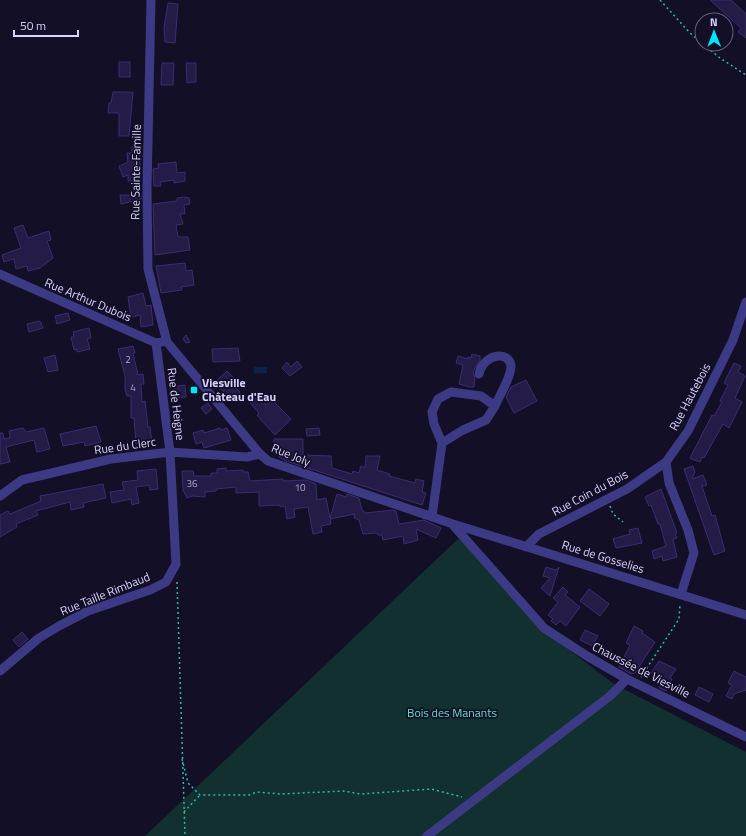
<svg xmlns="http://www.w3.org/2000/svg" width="746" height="836" font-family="'Titillium Web',sans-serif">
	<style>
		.green { fill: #12302f }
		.water { fill: #0c2248 }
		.building { fill: #241b47; stroke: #3b2d73 }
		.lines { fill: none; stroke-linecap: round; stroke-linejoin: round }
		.path { stroke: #2fb8b0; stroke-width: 1.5; stroke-dasharray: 2 3; stroke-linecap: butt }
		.minor { stroke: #3d3a85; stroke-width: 9 }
		.poi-dot { fill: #00e5ff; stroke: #130f26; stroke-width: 1.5 }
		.labels { text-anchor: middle; stroke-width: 3.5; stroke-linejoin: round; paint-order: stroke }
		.number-label { font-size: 10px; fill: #aca6d1 }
		.street-label { font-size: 12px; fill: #d9d4ff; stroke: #130f26 }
		.poi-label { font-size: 12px; font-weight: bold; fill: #d9d4ff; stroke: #130f26; text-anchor: start }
		.park-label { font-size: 12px; fill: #5fe0c0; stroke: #130f26 }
	</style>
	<rect width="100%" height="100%" fill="#130f26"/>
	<path class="green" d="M459 538 538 626 614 684 746 752V836H145Z"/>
	<path class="water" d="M254 367H267V373L254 374Z"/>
	<path class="building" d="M710 0H731L746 14V38L738 32 741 28Z
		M168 3 178 4 175 43 165 42 164 28Z
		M119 62H130V77H119Z
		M162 63H174L173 85H161Z
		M186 63H196V82L187 83Z
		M113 92H133L129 136H119V113H108L109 103H111Z
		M140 146V181H128V175L123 177 119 166 128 162 127 153H132V147Z
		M176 162 177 173 185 172V181L174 183V180L160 182 161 186H154L153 169 159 168 158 164Z
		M120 195H141V199L121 204Z
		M184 197 189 198 190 204 184 205 185 214H180L183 224 176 225 178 237H188L190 250 155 255 153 204 177 201V198Z
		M23 225 28 238 49 231 51 240 47 241 53 258 40 268 28 271 27 266 16 269 14 259 4 262 2 255 21 248 14 228Z
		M185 263 186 271 192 270 194 285 181 287 182 290 161 293 156 266Z
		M143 293 146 306 151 305 153 325 141 327 140 315 131 317 128 297Z
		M68 313 70 320 57 324 55 316Z
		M40 321 43 328 29 332 27 324Z
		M89 328 91 338 87 339 90 349 77 352V349L74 350 71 337H74L73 332Z
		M186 335 190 342 186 343 183 339Z
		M133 346 135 353H133L138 375 143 374 144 384H141L142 402 145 401 148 427H150L152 443 136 444 134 418H131V396H127L125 390V376L118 349Z
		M238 348 240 361 213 362 212 349Z
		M472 354 480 356V360L473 372 475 379 474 387H469L459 384 463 365 456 363 458 356 468 359V357L471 358Z
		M55 355 58 370 48 372 44 358Z
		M297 361 302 367 290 376 282 368 287 362 291 367Z
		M734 363 741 366 738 372 745 376 735 398 742 402 729 428 723 424 704 458 702 457 700 462 694 460 690 458 712 415 714 416 722 402 720 401 728 385 724 383Z
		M227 371 235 379 231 383 240 392 231 400 215 382Z
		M526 380 537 401 514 413 506 397 511 387Z
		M185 385 186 397 171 398 170 387Z
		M258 396 266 405 272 400 291 419 275 435 262 421 257 415 259 413 250 403Z
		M208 403 212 409 206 414 201 408Z
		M96 426 101 442 85 446 84 442 63 446 60 434Z
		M23 428 26 432 44 428 50 449 37 452 34 440 6 447 10 462 0 464V433H3L4 439 10 438 9 431Z
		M220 428 221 430 227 428 231 440 204 448 202 442 196 444 193 433 203 430 204 433Z
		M319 428 320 435 307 436 306 429Z
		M274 439H303V455L331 456 332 468 352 474 353 471 359 473 361 466 365 468 366 456H380L377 470 390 474 389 476 415 483 416 479 424 481 422 492 426 493 422 505 286 461 279 457 278 453H274Z
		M693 466 695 472 692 479 703 475 707 485 702 486 712 516 715 515 725 551 714 555 684 469Z
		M226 468V471L243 470V472H248L250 481 283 479V481L306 480 316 484 317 500 326 498 330 518 337 494 346 497 347 494 359 498 362 510 366 513 392 510 396 511 399 524 424 520 441 528 436 538 416 529 418 540 404 544 403 536 383 540 382 535H378L377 533 363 534 359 520 354 518 355 514 330 519 331 524 321 526 322 532 313 534 308 507 294 509 295 517 287 519 285 506 280 507V505L259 506V492L236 493V487L216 489V491L205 492V497L192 496 187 498 183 490 182 471H193L194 476H211V473H217V469Z
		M156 469 158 489 150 490 149 485 136 487 139 503 132 505 131 499 112 503 110 492 124 490 122 482 138 480 137 471Z
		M103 484 106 498 83 503 84 507 71 510 70 502 36 511 38 515 16 524 17 527 0 537V515L8 511 10 514 41 501 40 496Z
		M661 489 677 533 675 534 677 538 673 539 677 557 663 561 662 556 654 559 652 551 666 546 660 524H658L651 505 649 506 645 497Z
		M638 528 642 543 616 548 613 539 630 534 629 530Z
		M546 567 556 570 559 567 550 596 541 588 550 578 543 576Z
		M563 587 568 592 565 595 580 607 566 626 560 621 556 625 551 621 553 619 548 615 558 602 553 598Z
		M589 589 609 604 600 616 580 601Z
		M634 626 643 631 642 633 655 642 635 673 631 674 619 667 630 645 626 643Z
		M585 630 598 636 592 646 580 640Z
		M22 632 28 639 19 647 13 640Z
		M659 661 676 669 670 678 672 679 666 691 659 688 663 680 651 673Z
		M734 671 746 677V690L734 694 732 699 726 696 732 685 728 683Z
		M699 687 713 694 709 702 695 695Z"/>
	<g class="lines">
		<path class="path" d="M660 0 690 33 702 43
			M703 44 720 58 746 75
			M610 506 613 514 623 522
			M177 582 185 836
			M641 677 679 619 680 604
			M182 759 188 783 200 795H249L257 792 281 794 343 791 361 794 431 789 462 797
			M184 812 200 795"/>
		<path class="minor" d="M151 0 147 189 148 269 167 342 260 454 268 461 453 524 746 615
			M0 274 156 343 162 342
			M479 374C484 352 511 351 511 367 510 380 500 394 495 406
			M666 462 669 483 688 530 694 553 681 594
			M0 496 22 480 111 459 170 452 247 457 260 454
			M432 517 442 443 463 430 486 420 495 406 481 396 451 392 438 399 432 412 434 424 442 443
			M453 525 544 628 587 656 627 679 746 737
			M526 547 539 534 627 489 666 462 688 431 733 340 746 302
			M0 671 39 638 59 626 88 611 150 590 166 582 176 564 170 452 156 343
			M427 836 610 696 627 679"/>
	</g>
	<rect class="poi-dot" x="190" y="386" width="8" height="8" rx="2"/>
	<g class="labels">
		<g class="number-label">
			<text x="128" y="363">2</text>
			<text x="133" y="391">4</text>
			<text x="192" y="487">36</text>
			<text x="300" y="491">10</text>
		</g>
		<g class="street-label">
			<text transform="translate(136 172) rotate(-89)" y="4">Rue Sainte-Famille</text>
			<text transform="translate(88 300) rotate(23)" y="4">Rue Arthur Dubois</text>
			<text transform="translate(690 397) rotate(-62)" y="4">Rue Hautebois</text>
			<text transform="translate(176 404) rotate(83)" y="4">Rue de Heigne</text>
			<text transform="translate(125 446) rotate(-8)" y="4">Rue du Clerc</text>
			<text transform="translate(291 455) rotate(22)" y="4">Rue Joly</text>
			<text transform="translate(590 493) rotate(-28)" y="4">Rue Coin du Bois</text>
			<text transform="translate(603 557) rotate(17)" y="4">Rue de Gosselies</text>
			<text transform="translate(105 594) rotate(-22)" y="4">Rue Taille Rimbaud</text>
			<text transform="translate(641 670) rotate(27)" y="4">Chaussée de Viesville</text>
		</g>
		<g class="poi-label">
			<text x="202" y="387">Viesville<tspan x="202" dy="14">Château d'Eau</tspan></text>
		</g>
		<g class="park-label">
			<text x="452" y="717">Bois des Manants</text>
		</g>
	</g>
	<g transform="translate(714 32) rotate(359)"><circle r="19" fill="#130f26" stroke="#625e7d"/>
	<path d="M0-3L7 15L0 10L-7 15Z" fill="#00e5ff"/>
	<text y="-6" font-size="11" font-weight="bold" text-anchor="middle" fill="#d9d4ff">N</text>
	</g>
	<path d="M14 30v6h64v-6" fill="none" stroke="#d9d4ff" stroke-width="2"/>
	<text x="20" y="30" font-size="12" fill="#d9d4ff" stroke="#130f26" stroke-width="3" paint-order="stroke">50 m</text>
</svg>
